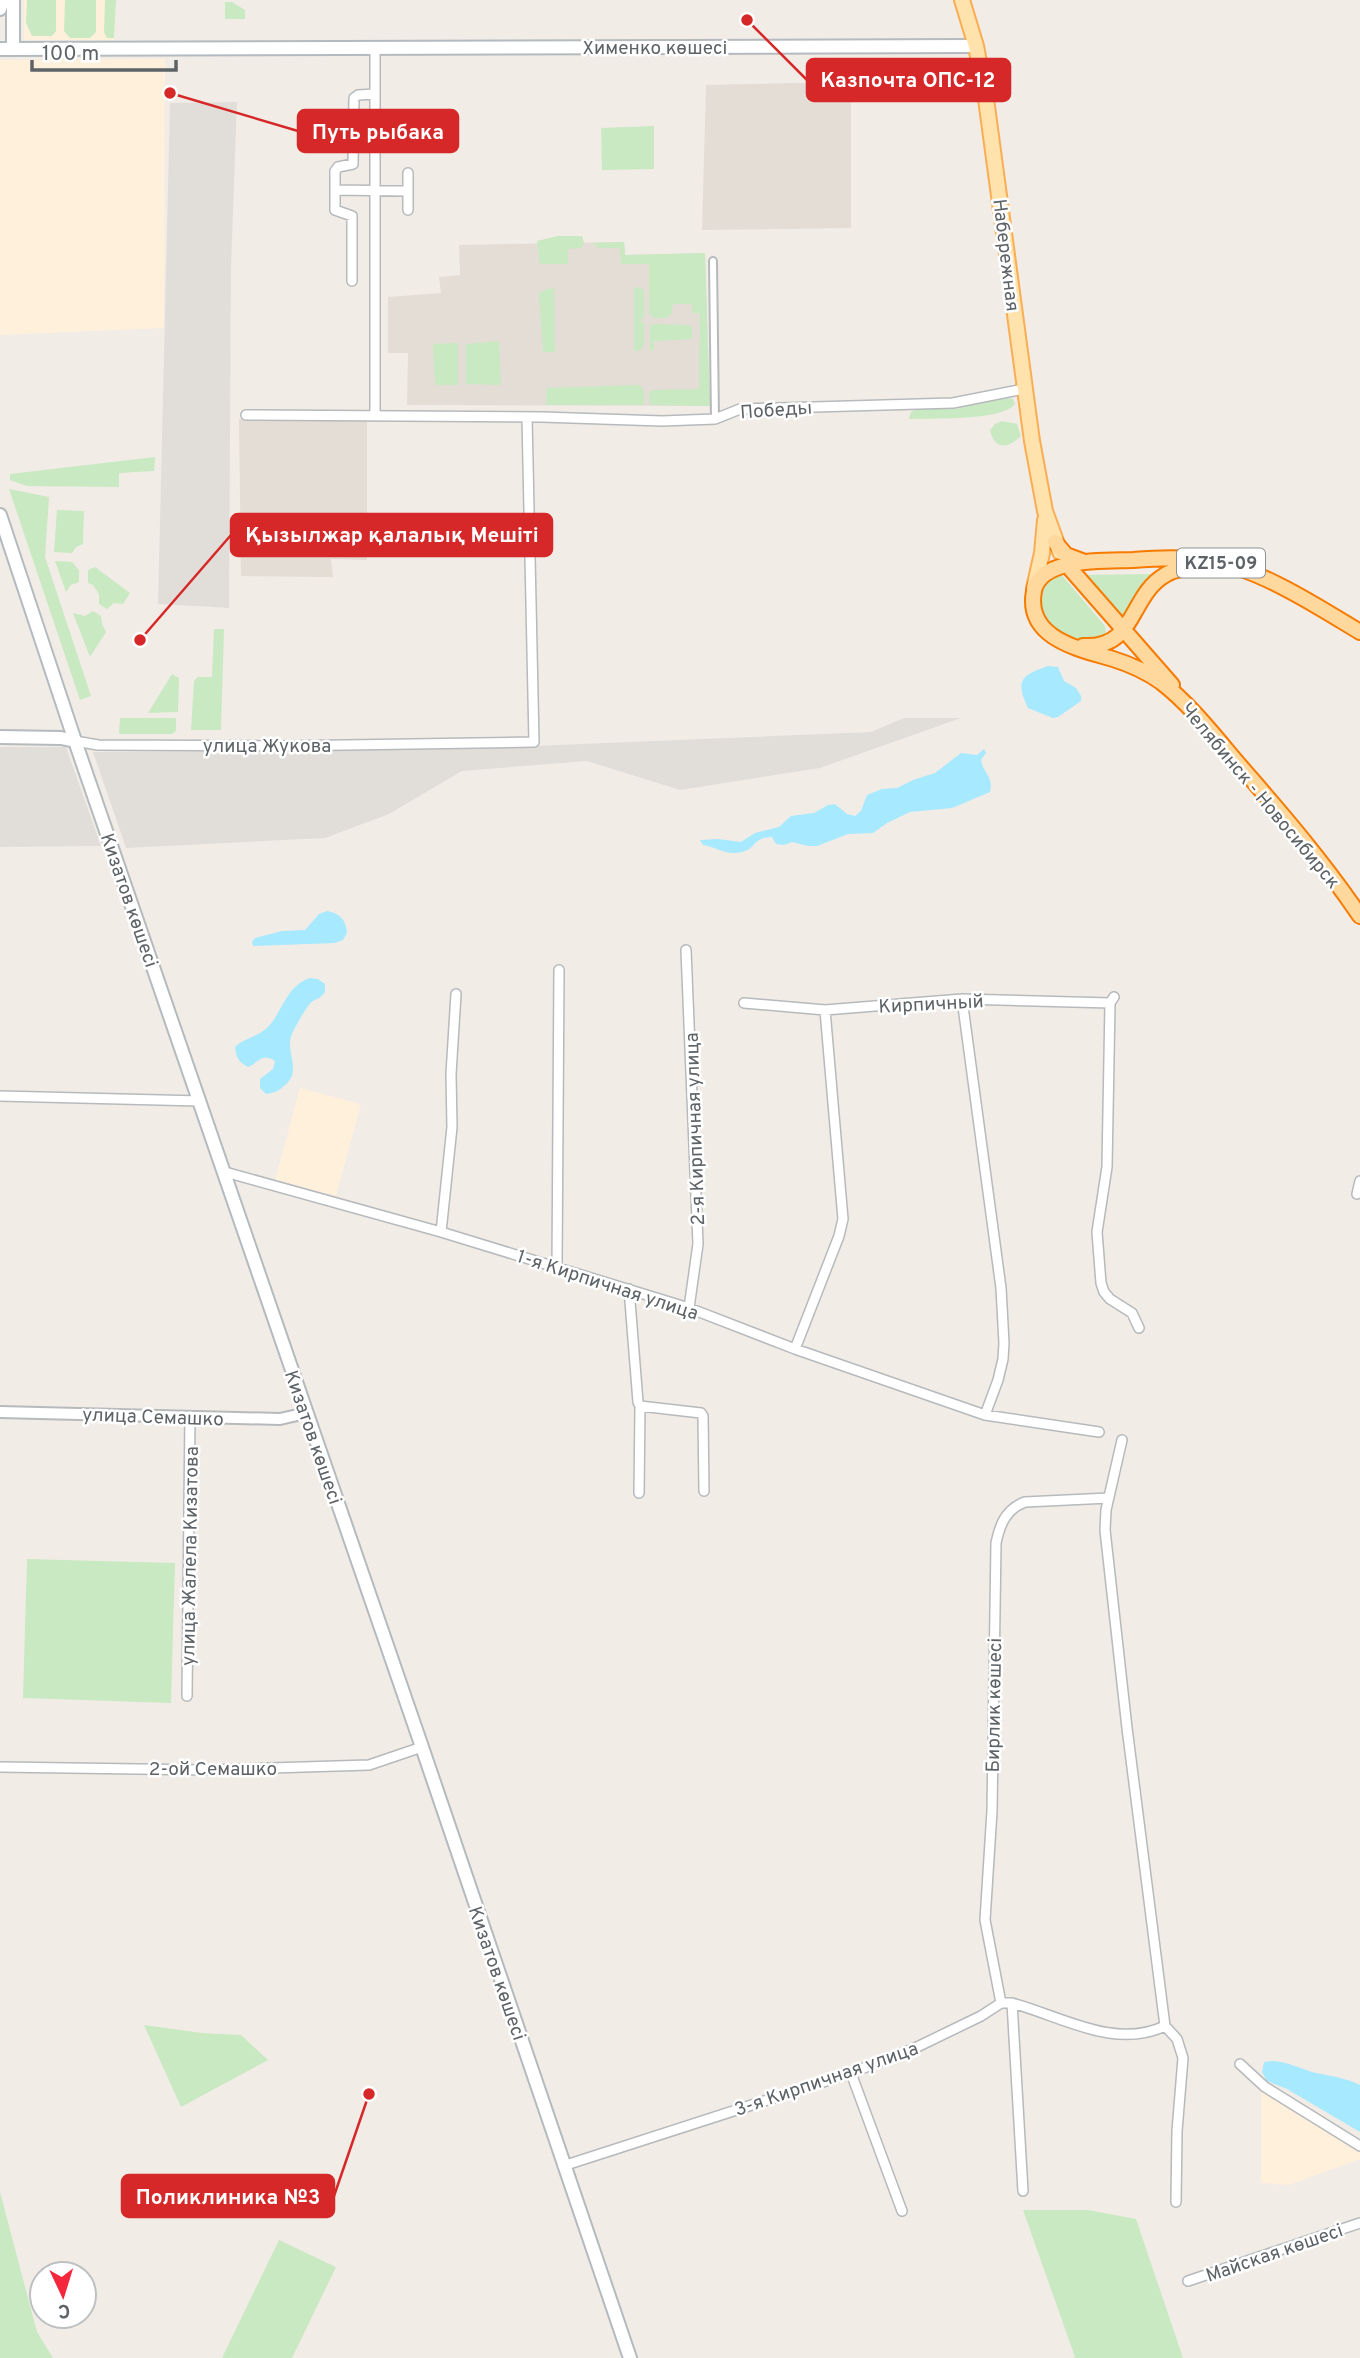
<svg xmlns="http://www.w3.org/2000/svg" width="1360" height="2358" font-family="Overpass,sans-serif">
	<style>
		.commercial { fill: #fff0dc }
		.industrial { fill: #e1deda }
		.education { fill: #e3ddd6 }
		.green { fill: #c8e9c1 }
		.water { fill: #a7e9ff }
		.lines { fill: none; stroke-linecap: round; stroke-linejoin: round }
		.pedestrian-casing { stroke: #b6babd; stroke-width: 10 }
		.minor-casing { stroke: #b6babd; stroke-width: 12 }
		.tertiary-casing { stroke: #b6babd; stroke-width: 14 }
		.secondary-casing { stroke: #b4babe; stroke-width: 16 }
		.primary-casing { stroke: #fbad54; stroke-width: 18 }
		.trunk-casing { stroke: #f67b00; stroke-width: 18 }
		.pedestrian { stroke: #fff; stroke-width: 6 }
		.minor { stroke: #fff; stroke-width: 9 }
		.tertiary { stroke: #fff; stroke-width: 10 }
		.secondary { stroke: #fff; stroke-width: 12 }
		.primary { stroke: #ffe2ac; stroke-width: 14 }
		.trunk { stroke: #ffd89d; stroke-width: 14 }
		.labels { text-anchor: middle; stroke-width: 5; stroke-linejoin: round; paint-order: stroke }
		.shield { fill: #fff; stroke: #8e9295; stroke-width: 2 }
		.shield-label { font-size: 18px; font-weight: bold; fill: #5d6367 }
		.street-label { font-size: 19px; fill: #5d6367; stroke: #fff }
		.leader { fill: none; stroke: #d62828; stroke-width: 2.5 }
		.callout-dot { fill: #d62828; stroke: #fff; stroke-width: 2.5 }
		.callout { fill: #d62828; stroke: #d62828; stroke-width: 2.5 }
		.callout-label { font-size: 21px; text-anchor: middle; font-weight: bold; fill: #fff }
	</style>
	<rect width="100%" height="100%" fill="#f1ece6"/>
	<path class="commercial" d="M24 0H116L114 40H24Z
		M165 59 164 328 0 335V60Z
		M300 1088 361 1104 336 1196 275 1180Z
		M1261 2091 1360 2152V2159L1289 2185 1261 2183Z"/>
	<path class="industrial" d="M237 102 231 267 229 608 158 604 170 103Z
		M904 718H961L820 768 680 790 587 761 462 771 389 814 325 838 126 848 93 752 459 749 871 732Z
		M0 747H66L101 846 0 847Z"/>
	<path class="education" d="M851 82V228L702 230 706 85Z
		M624 242 625 255 705 253 710 406 407 405 408 353H388V297L441 293 439 277 460 275 459 245Z
		M239 419H367V560L331 559 333 577 241 576Z"/>
	<path class="green" d="M27 0H56V31L52 36H32L26 23Z
		M65 0H96V32L90 38H70L64 31Z
		M105 0H116L114 38H107L104 32Z
		M225 2H232L245 10V19H225Z
		M654 126V169L602 170 601 128Z
		M558 236H582L584 243 581 248 568 249V264H540L537 241Z
		M624 242 625 255 705 253 710 406 650 405 649 394 652 390 699 389 700 313H692V304H673L671 315 666 318H654L649 313V264H621L620 248H599L593 243Z
		M640 287 644 290V317L640 321 644 323V343L641 350 634 351V288Z
		M554 288 555 352H543L539 294 544 290Z
		M653 324 689 325 692 328V339L654 341V350H650V326Z
		M499 341 501 385 466 384V344Z
		M458 343V385H435L433 344Z
		M640 385 644 392V405H546L547 388Z
		M1000 397 1013 399 1015 404C1003 421 931 418 909 419L911 412 916 409H956Z
		M1002 421 1017 424 1021 436C1008 449 994 450 990 430L995 424Z
		M155 457 154 471 119 473V487L27 486 10 480V474Z
		M9 489 49 497 45 557 91 696 80 700Z
		M57 510 84 511 83 544 76 547 72 553 54 552Z
		M55 561 72 562 79 570V582L71 585 66 592Z
		M95 567 130 593 123 604 114 603 107 609 99 604V594L93 585 88 583V570Z
		M1061 574 1105 626 1106 634 1103 641C1094 641 1083 643 1075 641 1047 632 1033 605 1045 579Z
		M1155 574 1138 592 1122 623 1078 575Z
		M93 611 101 616 102 624 106 632 90 657 73 613 85 616Z
		M214 629H224L221 730H191L194 681 198 677H212Z
		M172 674 179 678 178 712 148 713Z
		M120 718H176V731L172 734H119Z
		M27 1559 175 1563 171 1703 23 1698Z
		M144 2025 202 2033 241 2035 268 2060 181 2107Z
		M0 2192 37 2332 53 2358H0Z
		M1023 2210H1088L1136 2219 1183 2358H1072L1075 2357Z
		M279 2240 336 2267 292 2358H222Z"/>
	<path class="water" d="M1048 666 1058 667 1064 681 1076 688 1081 696V701L1058 717 1053 718 1028 708C1014 679 1023 675 1048 666Z
		M984 749 986 753 981 760C983 773 994 777 990 792L952 808 910 812 887 823 873 833 848 834 817 846H808L792 842 784 845 776 844 772 837C753 837 756 849 742 852 726 856 717 847 703 845L700 840 718 839 741 842 755 833 779 827 791 816 814 813 828 805 835 804 847 814 855 816 861 811 867 795 882 789 897 788 913 780 935 773 961 753 977 755Z
		M327 911C340 913 346 920 347 933L343 940 335 943 253 946 252 942 255 938 282 931 305 930 319 914Z
		M310 978 318 979 325 984V992C321 998 318 998 313 1001 307 1005 295 1027 292 1034 284 1051 303 1070 285 1085 279 1091 274 1093 266 1094L260 1088V1079L273 1069 275 1061C261 1052 259 1063 248 1067 239 1062 236 1058 235 1047 244 1038 258 1037 268 1027 283 1011 286 986 310 978Z
		M1273 2061C1289 2062 1301 2069 1316 2073 1332 2076 1345 2078 1360 2085V2132L1287 2089 1267 2081 1262 2072 1264 2062Z"/>
	<g class="lines">
		<defs>
			<path id="pedestrian" d="M713 261 715 419"/>
			<path id="minor" d="M408 173V210
				M335 190 408 191
				M352 281V216L335 210V171L338 167 353 164 354 98 358 95 375 94
				M246 415 542 417 662 421 715 419 740 409 953 403 1024 389
				M375 415V48
				M75 741 98 745 280 746 534 742 527 417
				M686 950 698 1244 689 1308
				M962 999 1001 1288 1004 1343 1003 1359 998 1380 985 1415
				M744 1003 825 1010 962 999 1110 1003 1114 997
				M1110 1003 1107 1167 1097 1232 1101 1283 1104 1292 1110 1299 1132 1313 1139 1328
				M0 1096 200 1101
				M225 1172 441 1232 689 1308 795 1349 985 1415 1099 1432
				M1357 1194 1360 1181
				M441 1232 452 1127 451 1074 456 994
				M557 1267 559 970
				M629 1289 638 1402 640 1406 701 1413 703 1416 704 1491
				M795 1349 839 1236 843 1219 825 1010
				M1122 1440 1106 1510 1105 1530 1127 1728 1165 2026 1177 2039 1183 2058 1177 2131 1176 2202
				M639 1493 640 1406
				M187 1696 190 1416
				M0 1767 206 1770 369 1765 422 1747
				M1001 2003 985 1920 992 1811 996 1543C1000 1524 1006 1509 1025 1502L1109 1498
				M1012 2003 1023 2191
				M1240 2064 1265 2087 1360 2146
				M851 2073 902 2211
				M563 2166 851 2073 915 2048 981 2016 1001 2003H1012C1061 2016 1114 2050 1165 2026
				M1188 2281 1360 2223"/>
			<path id="tertiary" d="M0 1412 280 1419 306 1413"/>
			<path id="secondary" d="M0 9 3 0
				M0 49 976 46
				M13 49V0
				M0 515 75 741 422 1747 630 2358
				M0 737 61 738 75 741"/>
			<path id="primary" d="M962 0 976 46 986 99 1032 441 1045 511 1060 552
				M1034 588 1042 553 1045 520"/>
			<path id="trunk" d="M1055 542 1066 555 1082 561
				M1067 565 1172 685
				M1360 632C1317 606 1262 570 1212 561 1186 557 1159 558 1133 560 1106 561 1040 557 1034 591 1025 639 1080 649 1113 659 1129 664 1147 672 1161 682 1191 705 1216 738 1241 767 1283 815 1324 863 1360 916
				M1083 646C1136 649 1129 596 1165 575 1176 568 1190 568 1203 568"/>
		</defs>
		<use href="#pedestrian" class="pedestrian-casing"/>
		<use href="#minor" class="minor-casing"/>
		<use href="#tertiary" class="tertiary-casing"/>
		<use href="#secondary" class="secondary-casing"/>
		<use href="#primary" class="primary-casing"/>
		<use href="#trunk" class="trunk-casing"/>
		<use href="#pedestrian" class="pedestrian"/>
		<use href="#minor" class="minor"/>
		<use href="#tertiary" class="tertiary"/>
		<use href="#secondary" class="secondary"/>
		<use href="#primary" class="primary"/>
		<use href="#trunk" class="trunk"/>
	</g>
	<g class="labels">
		<rect class="shield" x="1177" y="548.5" width="88" height="29" rx="5"/>
		<g class="shield-label">
			<text x="1221" y="569">KZ15-09</text>
		</g>
		<g class="street-label">
			<text x="655" y="54">Хименко көшесі</text>
			<text transform="translate(1007 255) rotate(83)" y="7">Набережная</text>
			<text transform="translate(776 409) rotate(-4)" y="7">Победы</text>
			<text x="267" y="752">улица Жукова</text>
			<text transform="translate(1261 795) rotate(50)" y="7">Челябинск - Новосибирск</text>
			<text transform="translate(130 900) rotate(71)" y="7">Кизатов көшесі</text>
			<text transform="translate(931 1003) rotate(-3)" y="7">Кирпичный</text>
			<text transform="translate(694 1129) rotate(-92)" y="7">2-я Кирпичная улица</text>
			<text transform="translate(608 1284) rotate(18)" y="7">1-я Кирпичная улица</text>
			<text transform="translate(153 1416) rotate(2)" y="7">улица Семашко</text>
			<text transform="translate(314 1437) rotate(71)" y="7">Кизатов көшесі</text>
			<text transform="translate(189 1556) rotate(-89)" y="7">улица Жалела Кизатова</text>
			<text transform="translate(993 1705) rotate(-89)" y="7">Бирлик көшесі</text>
			<text x="213" y="1775">2-ой Семашко</text>
			<text transform="translate(498 1973) rotate(71)" y="7">Кизатов көшесі</text>
			<text transform="translate(826 2078) rotate(-19)" y="7">3-я Кирпичная улица</text>
			<text transform="translate(1274 2252) rotate(-19)" y="7">Майская көшесі</text>
		</g>
	</g>
	<path class="leader" d="M747 20L807 80M170 93L298 131M140 640L231 535M369 2094L334 2196"/>
	<g class="callout-dot">
		<circle cx="747" cy="20" r="7"/>
		<circle cx="170" cy="93" r="7"/>
		<circle cx="140" cy="640" r="7"/>
		<circle cx="369" cy="2094" r="7"/>
	</g>
	<g class="callout">
		<rect x="807" y="59" width="203" height="42" rx="7"/>
		<rect x="298" y="110" width="160" height="42" rx="7"/>
		<rect x="231" y="514" width="321" height="42" rx="7"/>
		<rect x="122" y="2175" width="212" height="42" rx="7"/>
	</g>
	<g class="callout-label">
		<text x="908" y="87">Казпочта ОПС-12</text>
		<text x="378" y="139">Путь рыбака</text>
		<text x="392" y="542">Қызылжар қалалық Мешіті</text>
		<text x="228" y="2204">Поликлиника №3</text>
	</g>
	<g transform="translate(63 2295) rotate(176)"><circle r="33" fill="#ffffff" stroke="#bec1c2" stroke-width="2"/>
	<path d="M0-5L12 26L0 18L-12 26Z" fill="#f5273d"/>
	<text y="-10" font-size="19" font-weight="bold" text-anchor="middle" fill="#5d6367">С</text>
	</g>
	<path d="M32 60v10h144v-10" fill="none" stroke="#5d6367" stroke-width="3.5"/>
	<text x="42" y="60" font-size="21" fill="#5d6367" stroke="#ffffff" stroke-width="5" paint-order="stroke">100 m</text>
</svg>
